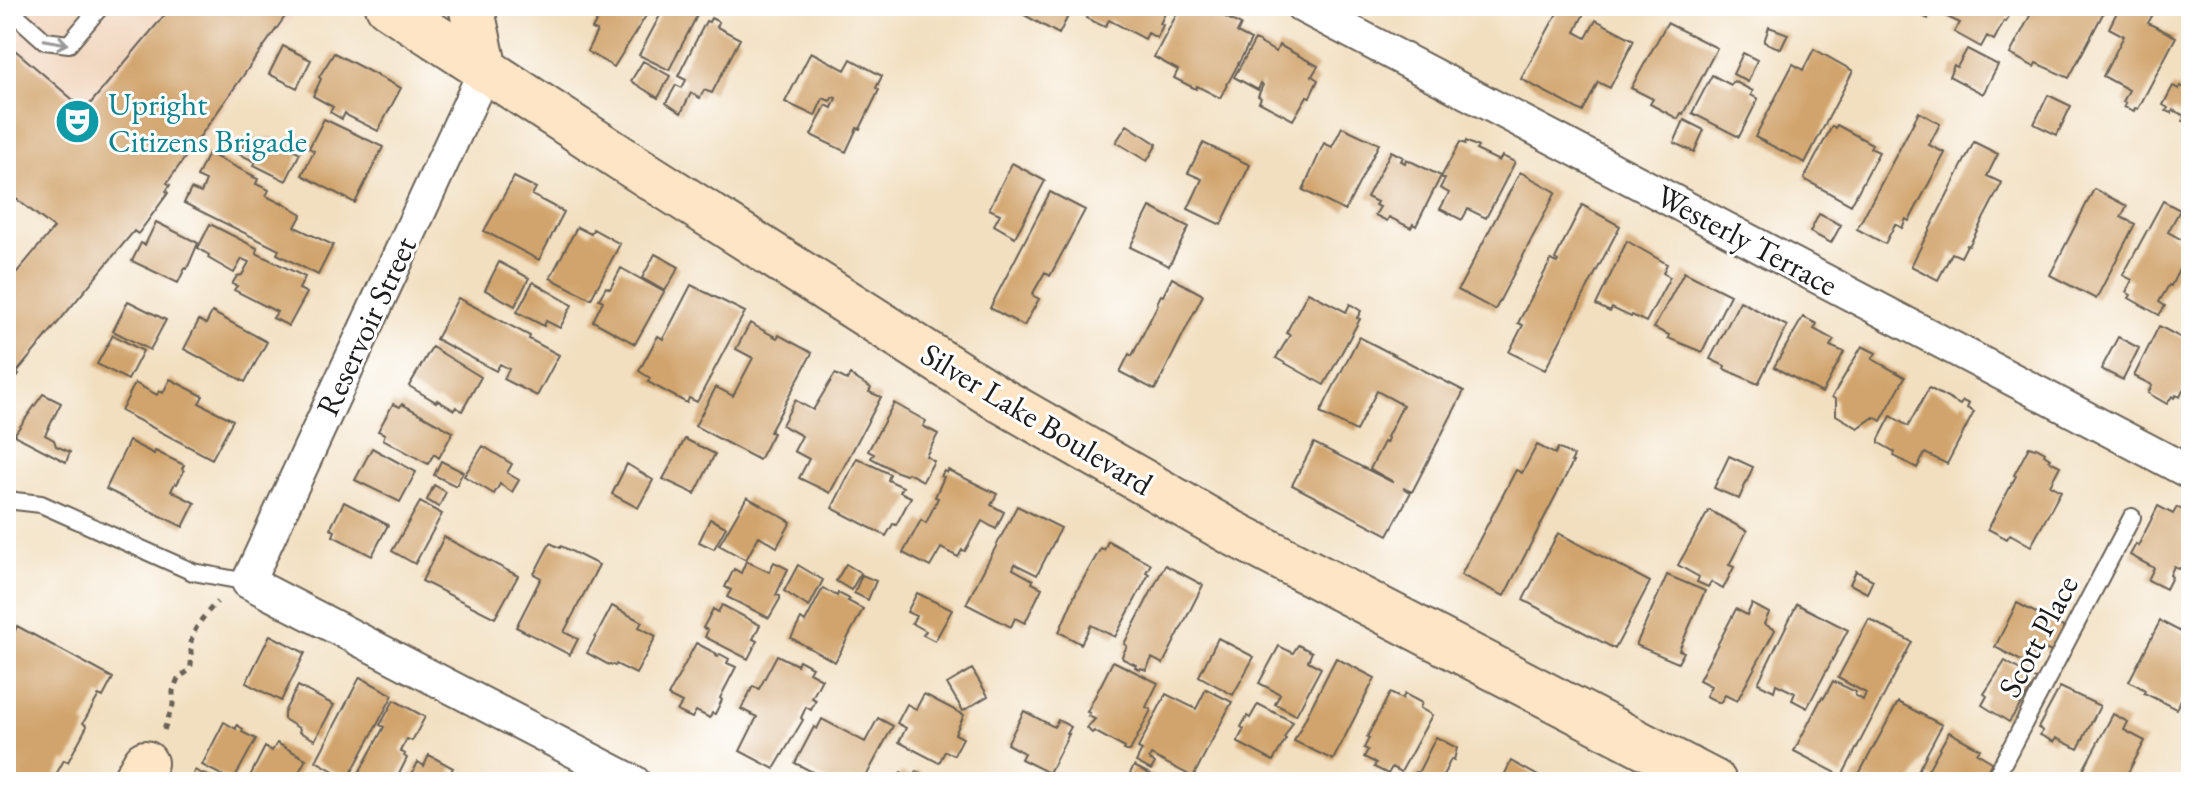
<svg xmlns="http://www.w3.org/2000/svg" width="2197" height="788" font-family="'EB Garamond',serif">
	<style>
		.built { fill: #f1d5bd }
		.building { fill: #d1a46d }
		.lines { fill: none; stroke-linecap: round; stroke-linejoin: round }
		.lane-casing { stroke: #676055; stroke-width: 20 }
		.street-casing { stroke: #676055; stroke-width: 36 }
		.secondary-casing { stroke: #676055; stroke-width: 48 }
		.path { stroke: #676055; stroke-width: 5; stroke-dasharray: 6 6; stroke-linecap: butt }
		.lane { stroke: #fff; stroke-width: 16 }
		.street { stroke: #fff; stroke-width: 32 }
		.secondary { stroke: #fde5c5; stroke-width: 44 }
		.oneway { stroke: #999 }
		.labels { text-anchor: middle; stroke-width: 6; stroke-linejoin: round; paint-order: stroke }
		.culture-label { font-size: 32px; fill: #0d838f; stroke: #fff; text-anchor: start }
		.street-label { font-size: 32px; fill: #1c1c1c; stroke: #fff }
	</style>
	<rect width="100%" height="100%" fill="#fff"/>
	<filter id="ink" filterUnits="userSpaceOnUse"><feTurbulence type="fractalNoise" baseFrequency=".0125" numOctaves="2"/><feDisplacementMap in="SourceGraphic" scale="16" xChannelSelector="R" yChannelSelector="G"/><feConvolveMatrix kernelMatrix="1 2 1 2 8 2 1 2 1" color-interpolation-filters="sRGB"/></filter>
	<filter id="wash" filterUnits="userSpaceOnUse"><feTurbulence type="fractalNoise" baseFrequency=".006" numOctaves="4" result="noise"/><feDisplacementMap in="SourceGraphic" scale="32" xChannelSelector="R" yChannelSelector="G"/><feGaussianBlur stdDeviation="1.8" result="paint"/><feColorMatrix in="noise" values="0 0 0 0 0 0 0 0 0 0 0 0 0 0 0 0 0 1.4 0 .05"/><feComposite in="paint" operator="in"/></filter>
	<g filter="url(#wash)">
		<rect width="100%" height="100%" fill="#f2dfc0"/>
		<path class="built" d="M6 6H301L143 220 6 183Z"/>
		<g id="blocks">
			<path class="building" d="M172 6H282L289 11 167 183 170 185 166 191 168 193 138 234 134 231 17 372 19 374 13 382 10 380 6 384V285L54 228 6 191V49L9 45 85 110Z
				M605 6H652L614 67 587 51 597 31 592 29Z
				M665 6H702L669 70 639 55Z
				M1008 6H1073L1059 34Z
				M1092 6H1172L1170 10 1167 9 1160 24 1163 25 1157 38 1148 33 1145 39 1109 20 1105 27 1086 18Z
				M1181 6H1205L1241 25 1237 33 1251 40 1220 98 1197 86 1196 89 1174 78 1178 70 1154 57Z
				M1561 6 1587 7 1575 32 1586 38 1596 20 1634 40 1610 88 1598 82 1583 112 1521 79Z
				M1903 6H1934L1928 19Z
				M1948 6H2014L2006 22 2004 21 1994 40 1987 36 1981 47 1954 32 1960 23 1943 15Z
				M2035 6H2107L2069 78 2036 63 2034 67 2010 54Z
				M2120 6H2151L2156 9 2148 23 2176 37 2138 109 2135 108 2134 111 2124 107 2126 103 2123 102 2129 90 2103 76 2124 36 2109 28Z
				M711 18 719 22 717 27 740 39 712 93 704 90 700 98 691 93 681 113 666 103 676 85 682 88 686 80 678 76 706 21 709 22Z
				M1667 23 1717 48 1683 114 1681 113 1678 119 1650 104 1653 99 1631 88Z
				M1769 27 1788 34 1781 49 1764 42Z
				M1255 40 1276 52 1279 45 1318 66 1312 76 1318 80 1310 97 1307 96 1293 120 1259 102 1261 98 1258 96 1263 85 1261 83 1258 90 1234 77Z
				M283 46 311 60 297 88 269 74Z
				M1814 49 1853 71 1805 163 1755 137 1793 64 1803 70Z
				M1967 49 1998 65 1983 94 1949 76 1954 65 1957 67Z
				M811 52 845 70 851 59 882 76 876 88 879 90 860 129 857 128 846 152 811 135 826 105 832 108 836 98 833 97 830 101 823 98 815 116 785 102Z
				M334 53 401 88 378 131 348 116 345 113 342 119 330 112 333 107 313 96 321 79 319 77Z
				M1743 53 1757 60 1748 82 1733 74Z
				M643 61 670 76 658 98 631 81Z
				M1712 75 1731 85 1734 81 1753 91 1751 95 1758 99 1739 137 1692 113Z
				M2189 81 2191 83V125L2183 121 2185 116 2173 110 2172 113 2166 111 2168 108 2163 105 2173 86 2179 89 2180 86 2186 88Z
				M2048 95 2071 106 2057 135 2034 124Z
				M1919 112 1940 124 1929 145 1945 153 1909 221 1906 219 1902 228 1895 224 1885 244 1857 229Z
				M324 119 383 147 355 203 302 175 314 151 309 148Z
				M1684 120 1704 130 1694 152 1674 143Z
				M1127 125 1157 144 1147 161 1116 142Z
				M1837 125 1872 144 1870 148 1879 152 1851 205 1804 179 1832 126 1835 128Z
				M1342 127 1379 144 1345 211 1303 190 1324 143 1332 147Z
				M249 135 261 142 263 138 268 140 270 137 285 144 286 143 292 145 291 148 300 153 286 181 254 165 256 162 239 154Z
				M1466 141 1478 147 1476 150 1499 161 1502 156 1515 162 1486 218 1468 209 1462 220 1440 209 1449 193 1440 188 1445 179 1441 177 1460 142 1465 144Z
				M1974 142 1998 154 1987 176 2002 183 1969 246 1967 245 1961 257 1952 253 1938 280 1911 266Z
				M1203 143 1250 165 1221 225 1188 209 1202 179 1188 173Z
				M1391 151 1403 157 1401 161 1405 163 1406 159 1441 176 1416 226 1413 224 1411 228 1389 217 1387 221 1375 215 1380 207 1375 205 1377 202 1367 197Z
				M208 153 254 176 253 177 258 179 256 184 269 190 266 196 282 204V202L302 214 295 227 333 245 318 275 277 254 279 250 184 203 191 189 201 193 206 181 197 177Z
				M1012 163 1045 181 1015 237 994 225 1000 214 989 209Z
				M1520 172 1556 192 1495 310 1458 290Z
				M514 177 536 188 532 195 564 212 539 260 484 231Z
				M2094 189 2127 206 2121 217 2135 224 2096 299 2050 275Z
				M1050 192 1085 210 1050 276 1045 272 1032 295 1039 299 1024 326 990 308Z
				M2163 201 2180 210 2168 232 2191 245 2171 286 2169 285 2159 302 2165 306 2159 315 2129 298 2131 295 2126 292 2132 280 2123 275Z
				M1582 205 1620 226 1545 370 1509 352 1523 325 1518 323 1551 260 1557 263 1558 261 1555 259Z
				M1150 207 1189 227 1169 266 1130 247Z
				M1819 214 1841 225 1831 243 1810 232Z
				M156 222 198 243 187 269 185 268 178 283 132 261 141 243 145 245Z
				M210 224 257 248 256 253 305 277 299 289 307 293 289 326 273 318 277 312 234 290 237 286 232 284 237 276 242 275 249 262 242 259 234 273 208 258 209 255 198 248Z
				M577 227 591 234 593 229 620 244 591 299 550 278Z
				M1627 241 1667 264 1663 273 1670 277 1646 322 1632 315 1631 317 1612 308 1610 312 1596 305Z
				M655 254 679 267 665 291 642 278Z
				M499 262 529 278 515 306 485 290Z
				M621 268 664 292 635 344 593 321 603 301 599 299 606 287 610 289Z
				M1684 272 1730 295 1702 352 1668 338 1669 335 1654 328Z
				M1172 278 1203 295 1155 390 1120 372 1129 354 1132 356 1158 304 1157 303 1161 295 1163 296Z
				M533 282 572 305 560 328 546 321 544 326 517 312Z
				M691 285 745 312 697 402 689 398 687 403 648 382 650 378 639 371 658 336 663 339Z
				M1308 292 1346 312 1350 304 1361 311 1357 318 1360 319 1324 385 1276 358 1290 335 1286 333Z
				M458 298 530 336 529 339 559 355 537 396 504 379 509 369 500 364 496 371 436 339Z
				M128 301 166 320 150 350 113 331Z
				M1740 301 1787 326 1758 384 1724 369 1725 366 1710 359Z
				M212 312 267 342 245 382 184 349 199 320 206 324Z
				M1803 317 1817 324 1814 329 1834 340 1830 346 1844 352 1822 393 1774 367Z
				M750 323 777 338 779 335 812 353 770 432 773 433 759 460 695 426 716 387 733 396 753 358 736 349Z
				M2159 326 2191 343V382L2188 380 2180 397 2176 395 2174 398 2172 396 2167 404 2148 393 2152 385 2134 376Z
				M113 335 143 351 128 380 97 364Z
				M1359 337 1464 391 1412 492 1403 488 1411 492 1388 535 1292 485 1314 443 1392 482V481L1370 469 1384 442 1386 443 1388 438 1387 437 1403 405 1377 391 1356 431 1320 413Z
				M2118 337 2139 348 2123 380 2101 369Z
				M1862 346 1876 353 1872 359 1905 377 1881 421 1874 417 1858 428 1836 415V400L1832 397Z
				M432 347 481 377 462 411 456 407 454 410 437 400 436 402 409 386Z
				M835 374 847 380 850 375 871 388 869 392 881 397 830 493 799 478 809 459 794 451 802 436 782 425 795 400 813 410Z
				M170 379 203 396 199 403 233 420 212 459 121 411 135 383 157 395 159 391 163 393Z
				M1929 388 1960 405 1963 401 1969 404 1967 408 1974 412 1947 464 1925 453 1917 468 1894 456 1895 452 1879 443V439L1891 416 1908 426Z
				M43 394 61 403 45 435 54 440 56 446 70 452 66 462 14 435Z
				M894 403 926 421 923 426 938 434 926 456 934 461 923 481 908 473 906 475 895 471 871 458 874 454 868 451Z
				M393 404 400 407 402 404 453 432 439 458 434 454 428 464 383 439 385 434 378 431Z
				M685 439 715 454 695 494 663 479Z
				M129 441 154 454 155 451 184 465 182 469 184 471 177 484 175 483 171 491 195 503 183 527 106 489Z
				M1537 445 1555 454 1558 448 1574 456 1571 462H1573L1504 596 1461 575 1516 470 1522 473Z
				M483 446 512 464 507 473 519 480 512 492 500 484 494 494 464 476Z
				M2029 447 2035 449 2036 447 2045 452 2044 454 2050 458 2048 460 2060 466 2050 485 2061 491 2031 546 2010 534 2007 539 1988 529 2016 476 2014 475Z
				M372 448 416 472 400 502 355 480Z
				M1729 456 1753 467 1739 499 1714 488Z
				M857 458 890 474 888 480 903 487 900 492 911 497 896 525 893 524 886 536 832 508Z
				M441 461 463 472 456 486 434 475Z
				M627 464 653 480 638 508 612 494Z
				M948 470 997 494 991 505 1004 512 996 529 982 521 965 551 962 550 958 557 941 548 930 567 903 553 921 520 926 523 938 498 935 497 944 477 941 476 944 471 947 473Z
				M434 485 446 492 439 507 427 500Z
				M747 497 791 522 777 547 759 536 746 560 719 545Z
				M344 502 388 525 372 556 333 536 335 531 330 529Z
				M420 502 442 514 415 564 392 551Z
				M1017 506 1061 528 1037 575 1015 564 1013 569 1033 580 1032 583 1042 588 1025 623 1015 618 1011 627 966 604Z
				M2158 506 2173 514 2177 507 2191 515 2187 521 2191 523V548L2180 569 2174 566 2170 575 2172 577 2166 589 2148 580 2154 568 2130 555 2136 544 2138 546Z
				M1709 510 1747 531 1729 565 1734 567 1723 589 1711 582 1708 587 1697 582 1699 577 1678 565Z
				M710 519 726 527 714 549 699 542Z
				M1558 533 1650 582 1615 649 1523 600Z
				M444 537 518 576 495 618 422 581Z
				M1108 541 1151 564 1146 572 1149 574 1115 637 1091 625 1081 644 1059 632 1077 590 1101 548 1104 550Z
				M550 543 560 548 561 546 599 565 564 632 578 639 570 655 516 627 541 578 534 574Z
				M746 561 769 572 774 562 788 569 776 595 780 596V599L769 618 727 597 731 590 725 587 734 569 741 573Z
				M846 564 861 573 851 590 836 581Z
				M798 565 823 580 809 607 784 591Z
				M1165 565 1203 585 1163 664 1152 658 1146 670 1141 668 1140 670 1135 667 1136 665 1123 659 1122 656 1127 646 1124 644Z
				M1856 571 1873 580 1867 593 1850 584Z
				M862 575 876 581 868 600 854 593Z
				M1667 575 1705 591 1679 650 1684 652 1678 663 1636 645Z
				M823 588 837 596 838 593 850 599 848 601 863 609 835 662 791 638 801 619 805 622Z
				M917 593 952 610 935 641 923 635 926 631 912 623 916 616 907 612Z
				M2017 603 2065 628 2064 630 2066 631 2052 652 2042 648 2038 656 2031 652 2025 663 1995 647Z
				M1752 604 1769 613 1764 624 1775 630 1737 701 1725 695 1720 703 1706 696 1711 686 1699 680 1736 609 1747 615Z
				M1797 604 1848 630 1807 708 1792 700 1795 693 1776 684 1774 691 1758 683Z
				M722 605 760 625 753 639 757 641 748 659 705 637 708 630 703 628 713 609 718 612Z
				M612 606 642 622 639 627 656 636 636 674 616 664 615 666 610 664 609 665 587 653Z
				M1869 619 1912 642 1842 776 1794 751 1822 697 1824 698 1833 681 1856 692 1855 695 1863 700 1866 693 1838 678Z
				M2160 621 2191 637V681L2176 709 2144 693 2145 690 2129 681Z
				M17 626 113 678 103 697 99 695 83 723 87 726 68 762 64 760 52 782H6V660L12 648 8 646Z
				M270 635 305 653 281 701 246 683Z
				M1218 638 1254 657 1233 695 1199 676Z
				M696 643 717 654 716 656 718 657 720 654 729 659 727 663 736 667 720 698 722 700 715 714 712 713 710 718 696 711 692 718 677 711 682 703 668 696Z
				M1298 645 1312 652 1308 661 1321 668 1296 715 1275 704 1280 694 1259 683 1279 646 1293 653Z
				M777 655 797 665 799 660 812 667 809 672 822 679 812 698 816 700 811 710 806 707 801 718 803 720 774 769 740 751 757 717 741 709 753 686 759 689Z
				M1336 658 1375 678 1333 760 1294 741Z
				M1113 661 1158 683 1146 707 1151 710 1130 751H1127L1124 750 1125 748 1094 731 1092 733 1087 728 1095 719 1088 716 1090 713 1087 712Z
				M2005 661 2037 680 2009 722 1982 705 1987 696 1984 694Z
				M972 669 988 696 963 711 947 684Z
				M360 677 393 695 348 779 316 761Z
				M298 686 334 705 315 740 299 732 300 729 284 719V712Z
				M2060 687 2100 706 2078 749 2056 738 2054 742 2040 735 2043 731 2038 728Z
				M1206 689 1232 702 1193 777 1151 755 1149 759 1155 763 1151 770 1136 762 1142 750 1138 748 1166 694 1196 709Z
				M1390 693 1402 699 1405 694 1422 703 1420 708 1432 715 1401 772 1392 767 1388 774 1374 767 1376 763 1364 757 1368 750 1364 748 1369 738 1367 737Z
				M924 694 964 715 955 734 963 738 954 755 945 751 939 763 899 742 906 728 897 723 907 704 916 709Z
				M394 700 425 717 412 741 407 739 400 751 405 754 404 756 407 758 395 782H354L384 727 380 725Z
				M1898 702 1942 725 1912 782 1853 781 1857 773 1859 774Z
				M1258 704 1293 722 1284 738 1286 739 1273 761 1237 742 1244 729 1241 727 1247 716 1250 718Z
				M1024 711 1054 727 1058 720 1071 727 1067 734H1069L1049 773 1021 759 1024 753 1007 744Z
				M2113 714 2128 722 2124 730 2145 741 2123 782H2100L2082 772Z
				M878 718 893 726 863 782H832L795 763 814 727 817 729 822 719 865 742Z
				M224 722 236 729 237 725 243 729 242 732 256 739 233 781 202 765Z
				M1949 732 1980 749 1977 753 1992 762 1981 782H1938L1925 775Z
				M1436 737 1457 748 1454 760 1451 759 1440 782H1411L1416 772 1418 773Z
				M277 743 306 759 294 782H247L265 747 272 751Z
				M429 755 453 768 448 778 455 782H408L418 762 424 766Z
				M1511 761 1538 776 1535 782H1501Z
				M1134 766 1165 782H1125Z
				M195 770 202 774 203 773 220 782H189Z
				M916 771 938 782H896L901 772 913 778Z"/>
		</g>
	</g>
	<g filter="url(#ink)">
		<use href="#blocks" fill-opacity="0" stroke="#676055" stroke-width="2"/>
		<g class="lines">
			<defs>
				<path id="lane" d="M6 6 45 41 69 44 101 6
					M6 500 41 504 193 572 248 582
					M1993 782 2132 517"/>
				<path id="street" d="M1302 6 2191 473
					M485 70 248 582 634 782"/>
				<path id="secondary" d="M388 6 633 166 997 398 1229 531 1714 782
					M471 6 485 70
					M134 782 145 763"/>
			</defs>
			<use href="#lane" class="lane-casing"/>
			<use href="#street" class="street-casing"/>
			<use href="#secondary" class="secondary-casing"/>
			<path class="path" d="M164 730 173 705V691L178 678 190 670C193 657 190 653 191 642 193 628 207 612 217 602"/>
			<use href="#lane" class="lane"/>
			<use href="#street" class="street"/>
			<use href="#secondary" class="secondary"/>
		</g>
		<defs><path id="oneway-shaft" d="M-6 0H5M1.5-3L5.5 0L1.5 3" fill="none" stroke-width="1.6" stroke-linecap="round" stroke-linejoin="round" transform="scale(2)"/></defs>
		<use class="oneway" href="#oneway-shaft" transform="translate(56 42) rotate(10)"/>
	</g>
	<defs>
		<symbol id="theatre-disc" viewBox="-11 -11 22 22"><circle r="9.5" fill="#0f9aa8" stroke="#fff"/><path d="M-5-5.5Q0-4 5-5.5V0Q5 5 0 6Q-5 5-5 0ZM-3.3-2.5H-1v1.5H-3.3ZM1-2.5H3.3v1.5H1ZM-2.8 1Q0 5.5 2.8 1Z" fill="#fff"/></symbol>
	</defs>
	<g fill-rule="evenodd">
		<use href="#theatre-disc" x="52" y="96" width="51" height="51"/>
	</g>
	<g class="labels">
		<g class="culture-label">
			<text x="108" y="115">Upright<tspan x="108" dy="37">Citizens Brigade</tspan></text>
		</g>
		<g class="street-label">
			<text transform="translate(1747 240) rotate(28)" y="11">Westerly Terrace</text>
			<text transform="translate(366 326) rotate(-65)" y="11">Reservoir Street</text>
			<text transform="translate(1037 419) rotate(31)" y="11">Silver Lake Boulevard</text>
			<text transform="translate(2038 636) rotate(-62)" y="11">Scott Place</text>
		</g>
	</g>
	<rect width="2197" height="788" fill="none" stroke="#fff" stroke-width="32"/>
</svg>
